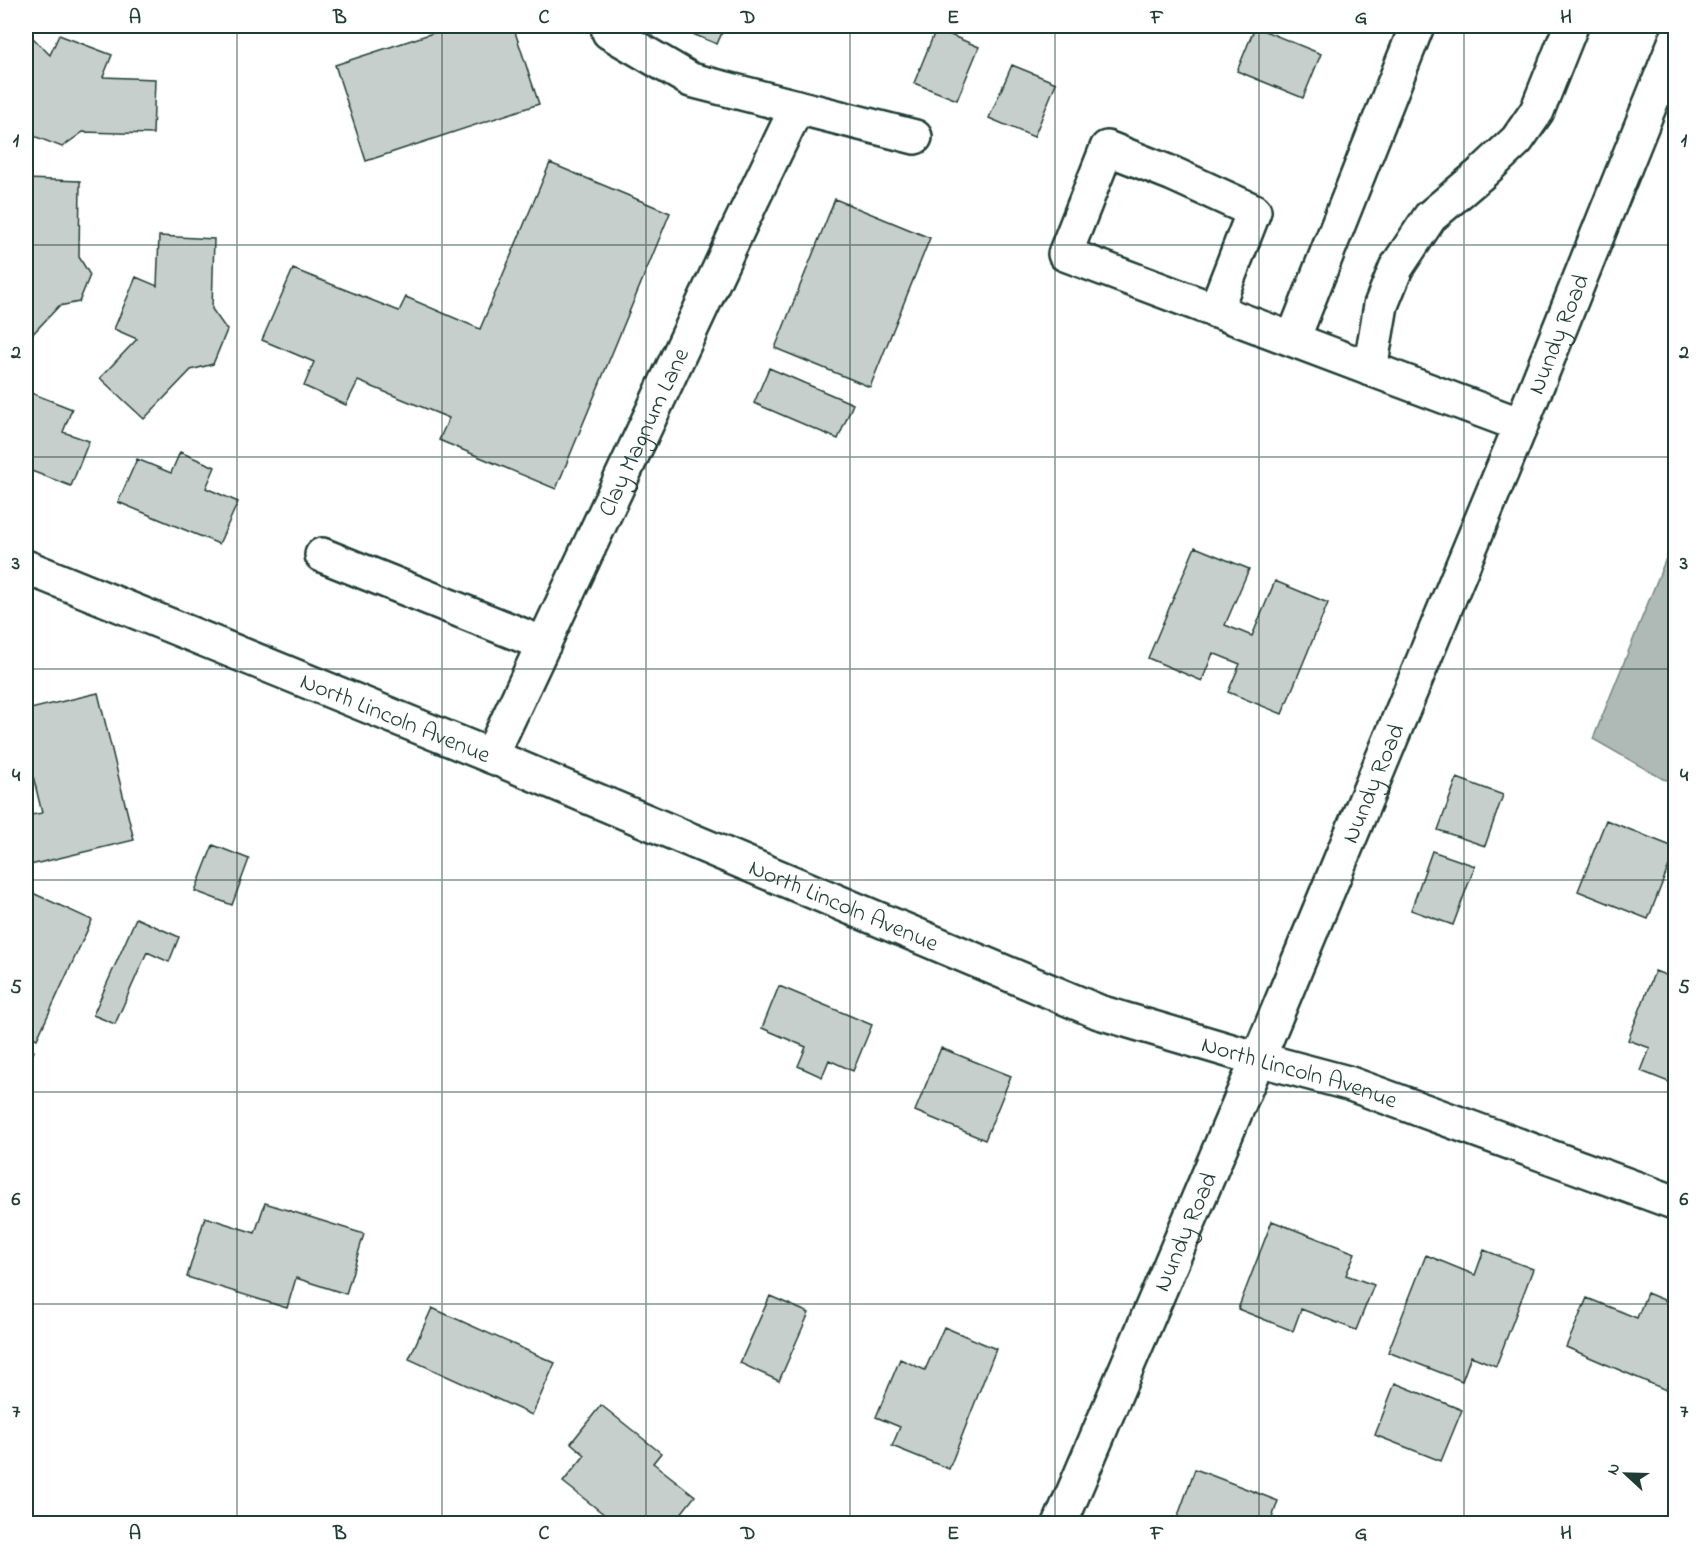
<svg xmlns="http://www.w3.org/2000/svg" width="1701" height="1549" font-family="'Indie Flower',sans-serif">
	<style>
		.water { fill: #afbab7; stroke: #758883; stroke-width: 1.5 }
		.building { fill: #c7cfcc; stroke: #1f3d34; stroke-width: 1.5 }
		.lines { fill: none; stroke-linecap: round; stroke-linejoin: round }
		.minor-casing { stroke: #1f3d34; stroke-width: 38 }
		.minor { stroke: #fff; stroke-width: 33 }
		.grid { fill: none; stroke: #1f3d34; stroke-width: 1.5; stroke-opacity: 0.55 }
		.labels { text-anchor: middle; stroke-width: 6; stroke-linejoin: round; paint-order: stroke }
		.street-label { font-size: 24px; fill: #1f3d34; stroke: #fff }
		.neatline { fill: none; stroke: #1f3d34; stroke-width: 2 }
		.grid-label { font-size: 20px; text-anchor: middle; font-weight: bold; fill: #1f3d34 }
	</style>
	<rect width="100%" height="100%" fill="#fff"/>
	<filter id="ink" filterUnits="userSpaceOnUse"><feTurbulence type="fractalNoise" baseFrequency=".0167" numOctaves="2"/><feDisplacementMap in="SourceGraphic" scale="12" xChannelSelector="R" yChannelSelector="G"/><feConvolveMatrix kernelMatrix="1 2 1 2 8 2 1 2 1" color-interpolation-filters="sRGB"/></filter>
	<g filter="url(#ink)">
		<path class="water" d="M1675 536 1676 782H1675L1663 779 1593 739Z"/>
		<path class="building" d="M431 26H513L539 104 366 161 335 65 433 33Z
			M673 26H725L717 44Z
			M1255 27 1321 54 1303 98 1237 71Z
			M936 29 979 47 957 100 914 83Z
			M26 31 50 55 59 35 112 55 103 77 155 79 153 134 83 132 62 147 31 135 26 117Z
			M1012 65 1056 83 1034 137 989 118Z
			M550 163 670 213 556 489 439 440 449 418 358 381 346 405 304 386 314 362 262 340 293 269 399 311 406 297 480 329Z
			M26 179 80 181 79 257 90 275 79 302 59 306 26 341Z
			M835 199 930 238 870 387 775 348Z
			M159 236 214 239 212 309 227 330 213 364 191 370 144 419 100 378 137 339 114 329 136 277 157 286Z
			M769 368 853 404 838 439 754 403Z
			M26 391 72 409 63 432 89 441 71 486 26 469Z
			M180 452 215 467 206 488 238 502 219 544 118 502 137 459 171 473Z
			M1195 547 1249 569 1225 625 1252 636 1275 581 1328 603 1282 714 1228 692 1240 664 1213 653 1202 681 1148 658Z
			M98 693 134 840 26 866V816L42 813 28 755 26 756V710Z
			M1457 778 1503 795 1485 846 1438 830Z
			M1606 820 1676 848 1648 919 1578 891Z
			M213 845 249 859 232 905 195 891Z
			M1432 851 1475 866 1453 925 1411 910Z
			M26 890 92 920 37 1039 26 1034Z
			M136 918 179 937 169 962 147 952 115 1024 93 1015Z
			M1655 971 1676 979V1085L1641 1071 1650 1048 1628 1040Z
			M779 986 872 1025 853 1071 829 1060 822 1077 798 1066 806 1047 762 1028Z
			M26 1047 34 1051 26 1070Z
			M941 1048 1011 1076 985 1140 915 1111Z
			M265 1203 364 1234 346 1294 296 1278 287 1308 187 1277 205 1217 255 1233Z
			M1272 1221 1355 1253 1346 1275 1374 1285 1356 1330 1301 1309 1293 1331 1238 1309Z
			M1484 1250 1533 1269 1496 1366 1471 1356 1462 1381 1388 1352 1426 1255 1475 1275Z
			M1647 1293 1676 1305V1367L1666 1390 1566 1347 1587 1298 1637 1318Z
			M770 1296 809 1313 779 1381 740 1363Z
			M432 1308 555 1363 532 1415 409 1359Z
			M944 1327 996 1349 949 1469 892 1446 900 1427 876 1417 900 1359 925 1370Z
			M1395 1383 1462 1410 1441 1461 1375 1435Z
			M601 1405 661 1453 653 1463 695 1496 673 1524H597L605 1515 563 1482 585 1455 571 1443Z
			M1195 1469 1278 1501 1270 1524H1175Z"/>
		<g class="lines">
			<defs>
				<g id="minor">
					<path d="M608 26 609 32 691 80 915 137"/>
					<path d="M1215 311 1254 211 1173 174 1107 148 1065 254C1216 312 1369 368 1521 425"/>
					<path d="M1293 339 1417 26"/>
					<path d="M1370 369 1381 305 1396 268 1430 217 1483 172 1517 140 1537 111 1571 26"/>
					<path d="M322 555 544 644"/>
					<path id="s1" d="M26 567 491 756 1099 1012 1258 1059 1348 1083 1676 1203"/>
					<path id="s2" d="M491 756 739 227 797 107"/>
					<path id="s3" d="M1060 1524 1258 1059 1521 425 1676 40"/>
				</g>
			</defs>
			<use href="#minor" class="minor-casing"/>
			<use href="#minor" class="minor"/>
		</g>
	</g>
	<path class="grid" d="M237 26V1524M442 26V1524M646 26V1524M850 26V1524M1055 26V1524M1259 26V1524M1464 26V1524M26 245H1676M26 457H1676M26 669H1676M26 880H1676M26 1092H1676M26 1304H1676"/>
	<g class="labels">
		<g class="street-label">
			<text dy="8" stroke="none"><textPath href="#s3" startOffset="1290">Nundy Road</textPath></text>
			<text dy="8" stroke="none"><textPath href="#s2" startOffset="358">Clay Magnum Lane</textPath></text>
			<text dy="8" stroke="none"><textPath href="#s1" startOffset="399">North Lincoln Avenue</textPath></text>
			<text dy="8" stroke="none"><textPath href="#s3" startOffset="804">Nundy Road</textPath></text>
			<text dy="8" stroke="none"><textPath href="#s1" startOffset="885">North Lincoln Avenue</textPath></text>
			<text dy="8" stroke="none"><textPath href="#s1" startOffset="1371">North Lincoln Avenue</textPath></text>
			<text dy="8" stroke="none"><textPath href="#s3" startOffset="318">Nundy Road</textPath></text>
		</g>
	</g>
	<rect width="1701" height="1549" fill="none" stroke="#fff" stroke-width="66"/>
	<g transform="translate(1626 1474) rotate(292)" stroke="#ffffff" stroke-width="4.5" paint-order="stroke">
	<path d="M0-4.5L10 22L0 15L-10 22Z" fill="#1f3d34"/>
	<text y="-9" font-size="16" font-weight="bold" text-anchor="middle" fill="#1f3d34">N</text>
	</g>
	<rect x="33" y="33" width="1635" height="1483" class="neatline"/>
	<g class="grid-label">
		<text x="135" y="23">A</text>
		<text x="340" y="23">B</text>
		<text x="544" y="23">C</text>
		<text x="748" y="23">D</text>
		<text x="953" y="23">E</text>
		<text x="1157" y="23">F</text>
		<text x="1361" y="23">G</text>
		<text x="1566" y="23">H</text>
		<text x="16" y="146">1</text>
		<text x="1684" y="146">1</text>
		<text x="16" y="358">2</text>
		<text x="1684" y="358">2</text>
		<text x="16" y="569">3</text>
		<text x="1684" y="569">3</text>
		<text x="16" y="781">4</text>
		<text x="1684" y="781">4</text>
		<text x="16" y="993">5</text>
		<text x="1684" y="993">5</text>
		<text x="16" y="1205">6</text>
		<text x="1684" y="1205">6</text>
		<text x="16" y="1417">7</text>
		<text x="1684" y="1417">7</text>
		<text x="135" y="1539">A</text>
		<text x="340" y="1539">B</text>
		<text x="544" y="1539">C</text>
		<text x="748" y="1539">D</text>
		<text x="953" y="1539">E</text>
		<text x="1157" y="1539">F</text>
		<text x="1361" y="1539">G</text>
		<text x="1566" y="1539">H</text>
	</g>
</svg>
